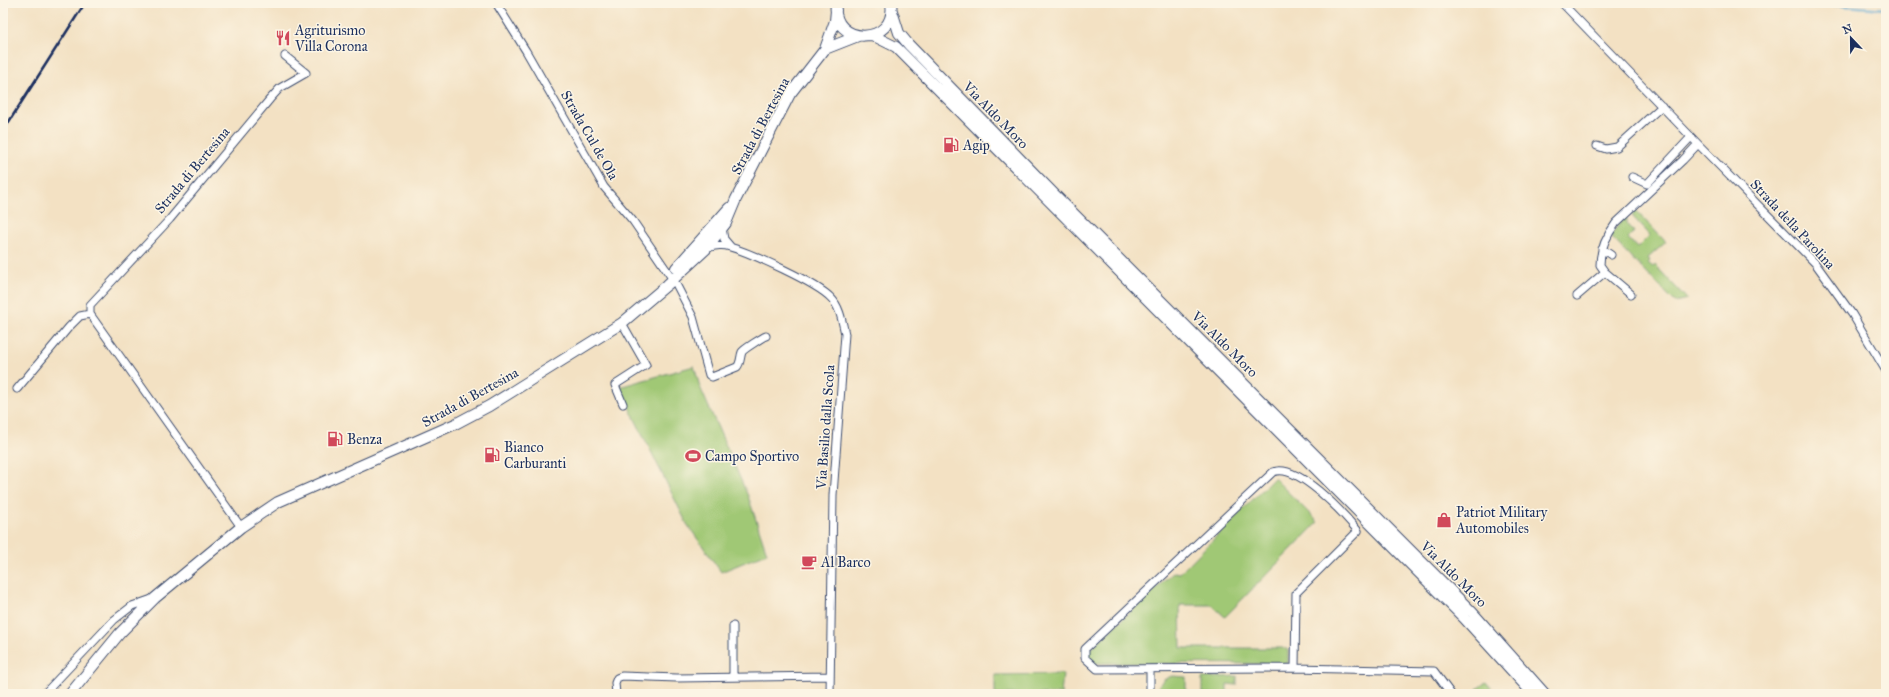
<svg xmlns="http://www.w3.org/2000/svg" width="1889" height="697" font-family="'IM FELL Great Primer',serif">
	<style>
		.green { fill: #a0c874; stroke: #5e7c69 }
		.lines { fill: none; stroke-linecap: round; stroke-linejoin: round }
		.stream { stroke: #53a4cd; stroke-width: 2.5 }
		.minor-casing { stroke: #3b4a6d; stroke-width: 9 }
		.primary-casing { stroke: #3b4a6d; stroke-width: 12 }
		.minor { stroke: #fff; stroke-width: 7 }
		.primary { stroke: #fff; stroke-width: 10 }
		.rail { stroke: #1b2f5e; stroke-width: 2.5 }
		.labels { text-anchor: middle; stroke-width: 3; stroke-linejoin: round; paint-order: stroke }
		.poi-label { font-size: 14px; fill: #1b2f5e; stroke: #fcf5e5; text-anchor: start }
		.street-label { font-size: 14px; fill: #1b2f5e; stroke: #fcf5e5 }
	</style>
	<rect width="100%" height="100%" fill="#fcf5e5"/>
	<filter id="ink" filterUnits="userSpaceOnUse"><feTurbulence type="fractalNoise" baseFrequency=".025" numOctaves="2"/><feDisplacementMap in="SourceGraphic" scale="8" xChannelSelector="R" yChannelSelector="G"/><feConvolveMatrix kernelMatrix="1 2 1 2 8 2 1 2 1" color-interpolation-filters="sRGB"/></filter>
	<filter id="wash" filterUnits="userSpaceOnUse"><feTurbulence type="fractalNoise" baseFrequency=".012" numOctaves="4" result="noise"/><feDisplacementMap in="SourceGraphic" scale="16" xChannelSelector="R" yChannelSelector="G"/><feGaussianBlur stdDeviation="0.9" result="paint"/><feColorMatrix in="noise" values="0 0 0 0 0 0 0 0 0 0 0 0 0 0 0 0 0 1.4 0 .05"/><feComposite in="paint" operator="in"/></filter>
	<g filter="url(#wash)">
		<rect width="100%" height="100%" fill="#f3e1c3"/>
		<path class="green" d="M1634 209 1666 242 1648 258 1650 261 1648 263 1653 267 1655 265 1687 299 1675 302 1610 236 1625 217 1627 219V223L1634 232 1628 238 1637 248 1650 235 1633 217 1632 211Z
			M694 366 700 387 748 496 767 553 721 572 687 524 619 387Z
			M1274 478 1318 522 1225 617 1212 605H1180L1181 648H1288V664L1094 663 1089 657 1090 649 1174 572 1180 573Z
			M1063 674 1061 694H995V675Z
			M1172 676 1186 677V694H1157C1157 684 1163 679 1172 676Z
			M1237 676V685L1227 684V694H1202V678Z
			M1486 682 1496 694H1481L1477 689Z"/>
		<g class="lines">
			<path class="stream" d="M1730 3H1735
				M1804 3 1886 9"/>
		</g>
	</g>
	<g filter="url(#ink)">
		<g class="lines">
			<defs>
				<path id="minor" d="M496 3 526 51 604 187 633 221 676 284 693 317 709 375 712 377 737 367C741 363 740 357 742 352 744 349 763 337 766 336
					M1562 3 1698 144 1815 263 1852 314 1886 371
					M1597 146 1606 149 1617 147 1662 106
					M1632 177 1647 184 1691 137
					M722 228 724 239 730 246
					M706 248C715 246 722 244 730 247 751 253 817 283 831 298 840 307 842 321 845 334L833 495 830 694
					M1602 249 1611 255
					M1605 272 1631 294
					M1577 296 1605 272 1600 265C1600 249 1607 235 1616 223L1683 160 1698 144
					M90 314 241 527
					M622 323 646 365 615 385 623 404
					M17 389 69 327 80 316 90 314V305L170 219 270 99 280 88 306 73 285 56
					M733 626V677
					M1295 668 1296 593 1358 531C1343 513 1297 462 1273 472L1085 649V658L1097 669 1295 668 1434 671 1451 694
					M44 694 114 620 132 606 152 599
					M616 694 615 683 617 678 622 676 677 678 830 676
					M1150 694V669"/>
				<path id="primary" d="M836 3C830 47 898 46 891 3
					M892 11 899 33 909 45 1054 194 1472 612 1545 694
					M872 35 896 47 1464 618 1533 694
					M825 49 858 36
					M676 268 729 208
					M70 694 120 633 155 598 241 527 278 502 455 424 489 406 622 323 667 285 706 249 726 223 736 199 790 94 825 49 835 21 836 10"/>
			</defs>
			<use href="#minor" class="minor-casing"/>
			<use href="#primary" class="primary-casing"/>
			<use href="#minor" class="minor"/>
			<use href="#primary" class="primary"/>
			<path class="rail" d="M3 131 85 3"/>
		</g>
	</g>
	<defs>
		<symbol id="restaurant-bare" viewBox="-9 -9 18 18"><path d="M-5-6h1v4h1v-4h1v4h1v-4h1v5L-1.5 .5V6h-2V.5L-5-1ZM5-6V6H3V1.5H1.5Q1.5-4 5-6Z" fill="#d1495b" stroke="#fcf5e5" stroke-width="2.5" paint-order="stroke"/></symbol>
		<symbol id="fuel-bare" viewBox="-9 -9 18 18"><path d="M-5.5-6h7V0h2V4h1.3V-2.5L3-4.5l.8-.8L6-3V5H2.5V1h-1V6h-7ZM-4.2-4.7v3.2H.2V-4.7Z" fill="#d1495b" stroke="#fcf5e5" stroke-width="2.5" paint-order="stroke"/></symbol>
		<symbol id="stadium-bare" viewBox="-9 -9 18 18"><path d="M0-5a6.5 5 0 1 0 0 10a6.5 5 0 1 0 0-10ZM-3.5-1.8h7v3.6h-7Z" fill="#d1495b" stroke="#fcf5e5" stroke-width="2.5" paint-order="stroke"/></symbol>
		<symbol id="shop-bare" viewBox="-9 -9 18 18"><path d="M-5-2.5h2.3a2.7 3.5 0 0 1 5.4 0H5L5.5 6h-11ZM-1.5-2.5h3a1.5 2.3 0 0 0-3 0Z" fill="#d1495b" stroke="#fcf5e5" stroke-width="2.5" paint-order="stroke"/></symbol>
		<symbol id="cafe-bare" viewBox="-9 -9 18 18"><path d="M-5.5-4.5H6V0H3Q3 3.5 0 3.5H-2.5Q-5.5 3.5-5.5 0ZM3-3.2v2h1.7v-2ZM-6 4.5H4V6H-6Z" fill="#d1495b" stroke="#fcf5e5" stroke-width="2.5" paint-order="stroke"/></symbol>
	</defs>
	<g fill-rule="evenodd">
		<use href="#restaurant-bare" x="272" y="27" width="22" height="22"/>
		<use href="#fuel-bare" x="940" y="134" width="22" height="22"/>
		<use href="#fuel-bare" x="324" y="428" width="22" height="22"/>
		<use href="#fuel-bare" x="481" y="444" width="22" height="22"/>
		<use href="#stadium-bare" x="682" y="445" width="22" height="22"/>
		<use href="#shop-bare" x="1433" y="509" width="22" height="22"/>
		<use href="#cafe-bare" x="798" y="551" width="22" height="22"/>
	</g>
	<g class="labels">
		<g class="poi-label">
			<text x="295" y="35">Agriturismo<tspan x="295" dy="16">Villa Corona</tspan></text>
			<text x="963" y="150">Agip</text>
			<text x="347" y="444">Benza</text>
			<text x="504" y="452">Bianco<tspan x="504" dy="16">Carburanti</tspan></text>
			<text x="705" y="461">Campo Sportivo</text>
			<text x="1456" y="517">Patriot Military<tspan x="1456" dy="16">Automobiles</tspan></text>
			<text x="821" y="567">Al Barco</text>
		</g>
		<g class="street-label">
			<text transform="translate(996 115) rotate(46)" y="5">Via Aldo Moro</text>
			<text transform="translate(760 126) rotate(-62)" y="5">Strada di Bertesina</text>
			<text transform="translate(590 135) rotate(60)" y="5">Strada Cul de Ola</text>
			<text transform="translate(192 170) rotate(-50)" y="5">Strada di Bertesina</text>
			<text transform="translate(1793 224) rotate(47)" y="5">Strada della Parolina</text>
			<text transform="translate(1225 344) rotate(45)" y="5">Via Aldo Moro</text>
			<text transform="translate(470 397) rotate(-29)" y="5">Strada di Bertesina</text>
			<text transform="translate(825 427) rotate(-86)" y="5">Via Basilio dalla Scola</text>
			<text transform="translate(1454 574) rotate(45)" y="5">Via Aldo Moro</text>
		</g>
	</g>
	<rect width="1889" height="697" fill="none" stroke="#fcf5e5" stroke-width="16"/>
	<g transform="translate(1851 38) rotate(338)" stroke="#fcf5e5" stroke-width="3" paint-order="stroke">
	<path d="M0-3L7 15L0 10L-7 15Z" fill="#1b2f5e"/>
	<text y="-6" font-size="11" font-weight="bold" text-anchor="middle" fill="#1b2f5e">N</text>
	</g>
</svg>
